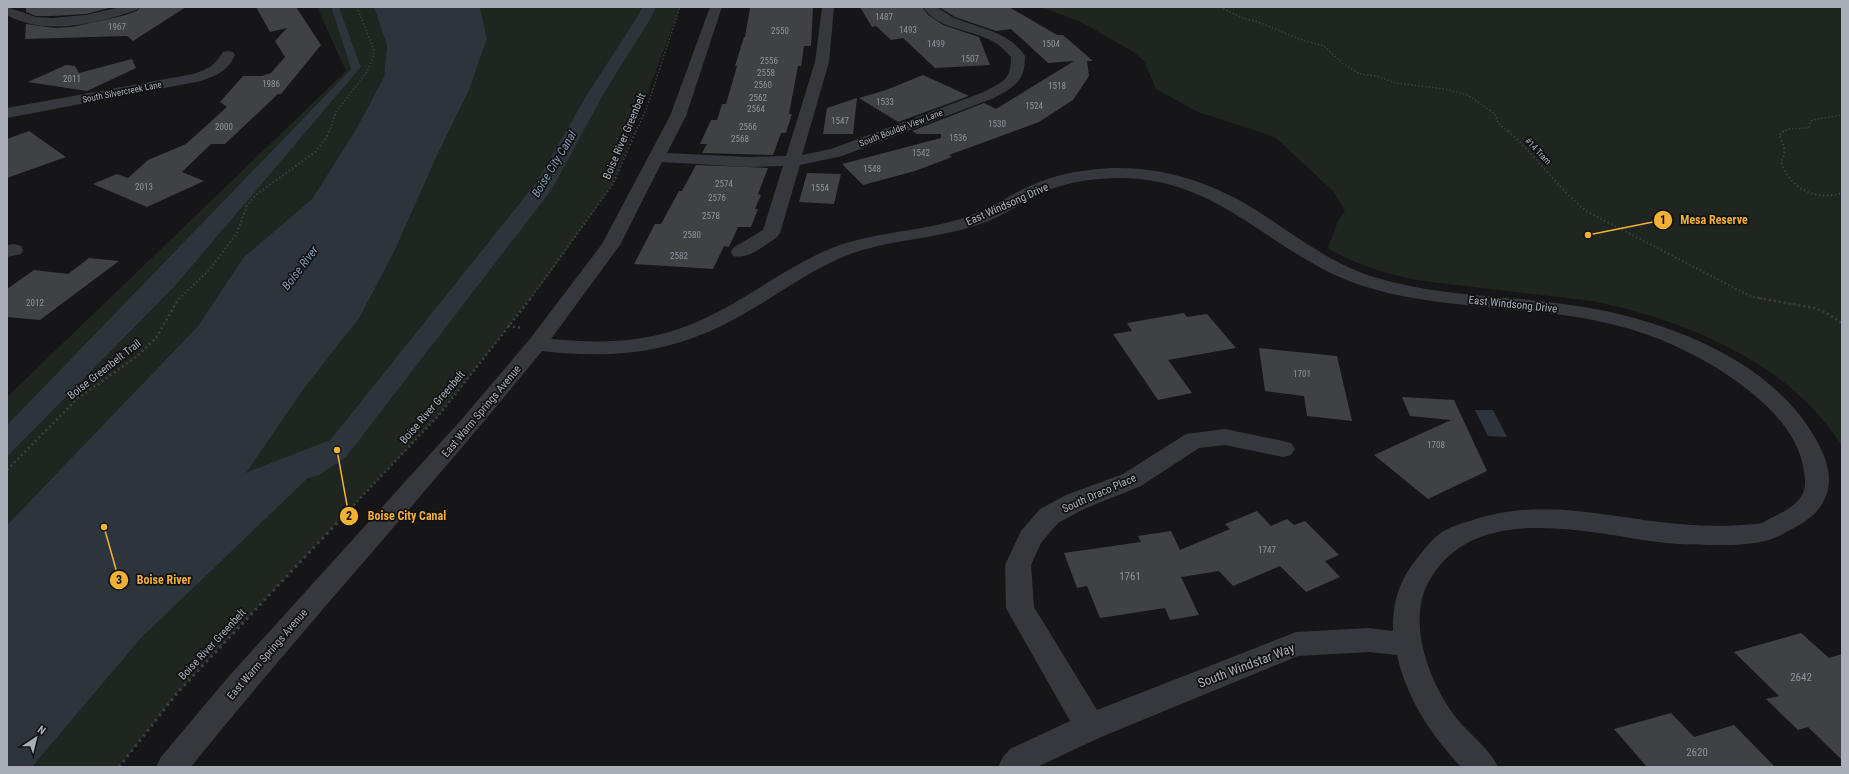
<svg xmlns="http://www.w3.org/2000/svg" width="1849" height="774" font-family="'Roboto Condensed',sans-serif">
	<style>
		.green { fill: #1e261f }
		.water { fill: #2c353c }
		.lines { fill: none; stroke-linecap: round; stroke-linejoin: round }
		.canal { fill: #2c353c; fill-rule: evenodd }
		.building { fill: #404145 }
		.path-far3 { stroke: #3d3f44; stroke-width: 1.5; stroke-dasharray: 1.5 2; stroke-linecap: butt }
		.path-far2 { stroke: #3d3f44; stroke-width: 2; stroke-dasharray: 1.5 2.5; stroke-linecap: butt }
		.path-far1 { stroke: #3d3f44; stroke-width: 2.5; stroke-dasharray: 2 3; stroke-linecap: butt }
		.path { stroke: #3d3f44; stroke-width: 3; stroke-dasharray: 2.5 4; stroke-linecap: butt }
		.minor { fill: #37383d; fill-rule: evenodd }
		.labels { text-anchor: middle; stroke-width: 3.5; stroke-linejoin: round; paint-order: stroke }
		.number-label { font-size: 9px; fill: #8e929b }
		.far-street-label { font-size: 9px; fill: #a8adb8; stroke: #111113 }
		.street-label { font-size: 11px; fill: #a8adb8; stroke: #111113 }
		.near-number-label { font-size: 11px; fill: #8e929b }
		.water-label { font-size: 12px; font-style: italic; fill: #7f9bb3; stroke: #111113 }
		.near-street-label { font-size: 13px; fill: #a8adb8; stroke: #111113 }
		.leader { fill: none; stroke: #f2b134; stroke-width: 1.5 }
		.callout-dot { fill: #f2b134; stroke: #111113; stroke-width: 1.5 }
		.mark-label { font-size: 12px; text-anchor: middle; font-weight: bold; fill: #111 }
		.callout-label { font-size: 12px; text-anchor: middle; font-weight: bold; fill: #f2b134; stroke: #111113; stroke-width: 3.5; stroke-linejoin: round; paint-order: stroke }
	</style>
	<rect width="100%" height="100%" fill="#161618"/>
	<path class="green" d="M317 7H331L351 69 7 425V397L346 71Z
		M339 7H374L387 46 384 77 355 131 312 199 243 258 198 326 7 525V457L175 286 361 67Z
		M480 7H680L613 184 549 275 439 415 178 692 119 767H32L142 637 327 441 245 474 303 390 360 317 395 250 435 160 469 90 487 39Z
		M1040 7H1842V446C1791 363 1683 319 1592 301L1423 281C1389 275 1358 266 1328 248L1338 221 1345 211 1334 192 1275 137 1198 112 1156 89 1144 61 1132 51 1079 21Z"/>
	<path class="water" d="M331 7H339L361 67 175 286 7 457V425L351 69Z
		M374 7H480L487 39 469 90 435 160 395 250 360 317 303 390 246 473 327 441 337 450 142 637 32 767H7V525L198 326 243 258 312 199 355 131 384 77 387 46Z
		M1475 410H1493L1507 437 1488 436Z"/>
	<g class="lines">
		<path class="canal" d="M642 7H656L652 16 604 93 552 189 346 457 319 475 309 478 299 475 295 468 299 461 328 443 536 183 588 93 638 16Z"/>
	</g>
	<path class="building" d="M26 7H113L86 14 52 16H36L26 12Z
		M140 7H186L133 41 127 36 25 39 26 24 55 28 72 27 122 16 137 11Z
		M256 7H296L321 45 281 94H278L225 144H211L182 172 204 181 147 207 93 184 117 174 128 178 148 160 186 144 227 107 220 102 243 76H262L271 73 285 57 275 41 287 28 270 32Z
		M813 7 811 46H804L801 66H798L789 114H792L786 133H781L773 155 702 153 707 144H700L711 120H717L722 104H726L737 66H735L744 37H745L750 8Z
		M860 7H922L928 15 943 25 979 37 990 65 935 68 903 38 891 40 876 26 872 27Z
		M939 7H1009L1057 35H1063L1093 61H1087L1089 76 1073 100 1039 122 949 155 952 157 915 171 863 185 842 164 941 138V134H917L912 131 984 103 996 109 1074 61 1048 63 1011 29 996 31 955 17Z
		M132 59 136 68 87 91 28 82 66 65 75 66 79 73Z
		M923 75 969 96 898 122 859 98 886 90Z
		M857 98 853 134H823L827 108Z
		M29 131 66 157 7 178V139Z
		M696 165 768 168 758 194 761 195 755 209H758L751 227H738L729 247 724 246 713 269 634 264 655 224H661L679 191H682Z
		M807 173 841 174 834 204 799 202Z
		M89 258 119 261 40 320 7 317V289L34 270 68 274Z
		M1184 313 1187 317 1207 314 1236 348 1168 360 1192 393 1158 400 1113 334 1132 331 1127 323Z
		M1259 348 1337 356 1352 421 1307 416 1304 396 1265 391Z
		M1402 397 1454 400 1487 471 1428 499 1374 455 1451 420 1410 416Z
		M1257 511 1271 526 1287 519 1294 525 1305 521 1339 555 1325 561 1340 577 1306 592 1280 566 1233 586 1219 571 1181 577 1199 615 1170 620 1165 608 1100 618 1087 586 1077 588 1064 553 1141 542 1138 536 1171 531 1180 550 1230 529 1225 524Z
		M1801 633 1829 658 1842 654V760L1808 727 1798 730 1766 699 1779 696 1734 652Z
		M1671 713 1694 737 1734 725 1775 767H1647L1614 729Z"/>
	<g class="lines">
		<path class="path-far3" d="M1220 7 1245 19 1256 21 1299 39 1324 46 1343 64 1360 74 1376 76 1396 83 1445 89 1468 95 1495 114 1498 123 1509 132
			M329 132 336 112 367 72 373 58 374 50 357 7
			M636 132 647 107 680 7
			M1782 132 1789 129 1809 128 1810 122 1813 120 1842 115"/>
		<path class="path-far2" d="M1508 131C1536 156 1557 187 1586 211L1748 295 1763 299
			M1784 131 1779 135C1784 145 1787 152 1781 162 1791 189 1814 201 1842 193
			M179 299 210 269 237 233 247 205 257 194 315 152 327 137 329 131
			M530 299 613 184 636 131"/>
		<path class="path-far1" d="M1759 298 1814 308 1825 312 1842 323
			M508 326 523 328
			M7 470 77 399 136 357 156 338 179 298
			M350 509 439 415 531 298"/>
		<path class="path" d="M119 767 178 692 351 508"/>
		<path class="minor" d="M7 7 36 17 52 18 86 15 120 7H139L137 10C97 23 47 37 7 15Z
			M710 7H722L686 116 667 153 748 157 786 156 815 62 822 7H834L829 62 802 155 831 149 984 92C1003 81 1011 81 1011 57 1004 49 996 42 986 38 965 29 937 28 923 7 926 7 932 6 935 7 941 8 950 17 957 19 982 29 1009 32 1025 56 1025 82 1015 86 994 98L842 156 800 165 780 233 777 237C765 245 749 260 733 256L731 252 733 248 763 230 783 166 748 167 662 162 620 245 551 339C629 346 674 339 741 299 771 281 800 261 832 248 878 230 929 232 974 214 994 207 1011 194 1030 186 1049 177 1070 172 1090 170 1150 162 1209 180 1259 212 1297 237 1333 265 1377 278 1444 298 1516 295 1584 307 1670 321 1778 363 1819 445 1829 464 1834 485 1822 504 1814 517 1803 523 1790 530 1771 542 1754 544 1731 545 1706 545 1682 545 1658 542 1584 532 1472 501 1428 583 1406 624 1431 687 1458 720 1471 736 1489 748 1498 767H1461C1431 735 1407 699 1397 655L1369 652 1298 656 1101 737 1037 767H998L1003 757 1010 749 1070 721 1006 608 1005 565 1021 531 1040 509 1066 495 1123 474 1186 434 1225 429 1283 441 1291 443 1295 449 1291 455 1283 457 1225 445 1199 448 1141 486 1084 509 1058 523 1041 543 1031 565 1034 607 1097 710 1296 632 1369 628 1393 631C1392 602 1400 578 1419 556 1426 547 1433 538 1442 532 1452 526 1463 523 1473 520 1538 499 1594 514 1659 522 1691 526 1724 527 1756 524L1762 523C1775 515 1797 508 1803 493 1806 487 1805 478 1804 472 1799 430 1761 398 1729 376 1695 353 1656 335 1615 325 1544 307 1469 310 1397 295 1370 289 1345 281 1321 268 1252 231 1208 180 1123 178 1096 178 1069 181 1044 192 1024 201 1006 214 986 222 939 240 889 238 843 257 809 271 779 294 747 312 680 352 619 360 542 351 428 492 305 625 191 767H156L161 757 230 675 461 420 530 339 602 244 670 116Z
			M228 51 233 52 235 55C228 71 216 76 201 81L7 118V108L193 74C210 68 213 67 223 52Z
			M14 244 21 246 23 250 21 254 7 257V245Z"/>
	</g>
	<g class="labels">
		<g class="number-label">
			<text x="884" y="20">1487</text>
			<text x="117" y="30">1967</text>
			<text x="908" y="33">1493</text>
			<text x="780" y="34">2550</text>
			<text x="936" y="47">1499</text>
			<text x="1051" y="47">1504</text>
			<text x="970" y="62">1507</text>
			<text x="769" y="64">2556</text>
			<text x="766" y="76">2558</text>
			<text x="72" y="82">2011</text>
			<text x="271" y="87">1986</text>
			<text x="763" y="88">2560</text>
			<text x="1057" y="89">1518</text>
			<text x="758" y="101">2562</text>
			<text x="885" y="105">1533</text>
			<text x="1034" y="109">1524</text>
			<text x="756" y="112">2564</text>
			<text x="840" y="124">1547</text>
			<text x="997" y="127">1530</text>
			<text x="224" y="130">2000</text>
			<text x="748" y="130">2566</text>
			<text x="958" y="141">1536</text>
			<text x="740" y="142">2568</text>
			<text x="921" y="156">1542</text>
			<text x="872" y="172">1548</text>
			<text x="724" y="187">2574</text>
			<text x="144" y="190">2013</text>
			<text x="820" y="191">1554</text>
			<text x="717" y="201">2576</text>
			<text x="711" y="219">2578</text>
			<text x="692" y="238">2580</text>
			<text x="679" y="259">2582</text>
			<text x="35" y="306">2012</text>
			<text x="1302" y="377">1701</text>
			<text x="1436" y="448">1708</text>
			<text x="1267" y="553">1747</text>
		</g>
		<g class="far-street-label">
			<text transform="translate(122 92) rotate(-11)" y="3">South Silvercreek Lane</text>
			<text transform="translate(901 128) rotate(-21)" y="3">South Boulder View Lane</text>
			<text transform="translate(1538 151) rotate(46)" y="3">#14 Tram</text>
		</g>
		<g class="street-label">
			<text transform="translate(624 136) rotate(-67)" y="4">Boise River Greenbelt</text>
			<text transform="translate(1007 204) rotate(-24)" y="4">East Windsong Drive</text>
			<text transform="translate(1513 304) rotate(6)" y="4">East Windsong Drive</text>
			<text transform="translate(104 369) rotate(-38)" y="4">Boise Greenbelt Trail</text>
			<text transform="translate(432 407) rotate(-49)" y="4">Boise River Greenbelt</text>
			<text transform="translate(481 411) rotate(-50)" y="4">East Warm Springs Avenue</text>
			<text transform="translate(1099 493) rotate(-24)" y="4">South Draco Place</text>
			<text transform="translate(212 644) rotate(-47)" y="4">Boise River Greenbelt</text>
			<text transform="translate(267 654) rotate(-49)" y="4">East Warm Springs Avenue</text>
		</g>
		<g class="near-number-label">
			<text x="1130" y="580">1761</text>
			<text x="1801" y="681">2642</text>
			<text x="1697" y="756">2620</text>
		</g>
		<g class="water-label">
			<text transform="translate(554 164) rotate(-59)" y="4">Boise City Canal</text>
			<text transform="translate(300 268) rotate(-53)" y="4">Boise River</text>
		</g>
		<g class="near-street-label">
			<text transform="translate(1246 665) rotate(-21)" y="5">South Windstar Way</text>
		</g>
	</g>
	<path class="leader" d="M1588 235L1663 220M337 450L349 516M104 527L119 580"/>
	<g class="callout-dot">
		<circle cx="1588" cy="235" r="4"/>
		<circle cx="337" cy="450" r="4"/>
		<circle cx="104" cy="527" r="4"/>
		<circle cx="1663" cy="220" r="10"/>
		<circle cx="349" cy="516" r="10"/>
		<circle cx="119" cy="580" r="10"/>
	</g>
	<g class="mark-label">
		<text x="1663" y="224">1</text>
		<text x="349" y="520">2</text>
		<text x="119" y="584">3</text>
	</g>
	<g class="callout-label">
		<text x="1714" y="224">Mesa Reserve</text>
		<text x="407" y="520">Boise City Canal</text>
		<text x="164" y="584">Boise River</text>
	</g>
	<rect width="1849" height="774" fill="none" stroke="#a8adb8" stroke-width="16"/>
	<g transform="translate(36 738) rotate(35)" stroke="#111113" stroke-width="3" paint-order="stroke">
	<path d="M0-3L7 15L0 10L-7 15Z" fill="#a8adb8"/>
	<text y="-6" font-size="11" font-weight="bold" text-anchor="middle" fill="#a8adb8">N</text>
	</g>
</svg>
